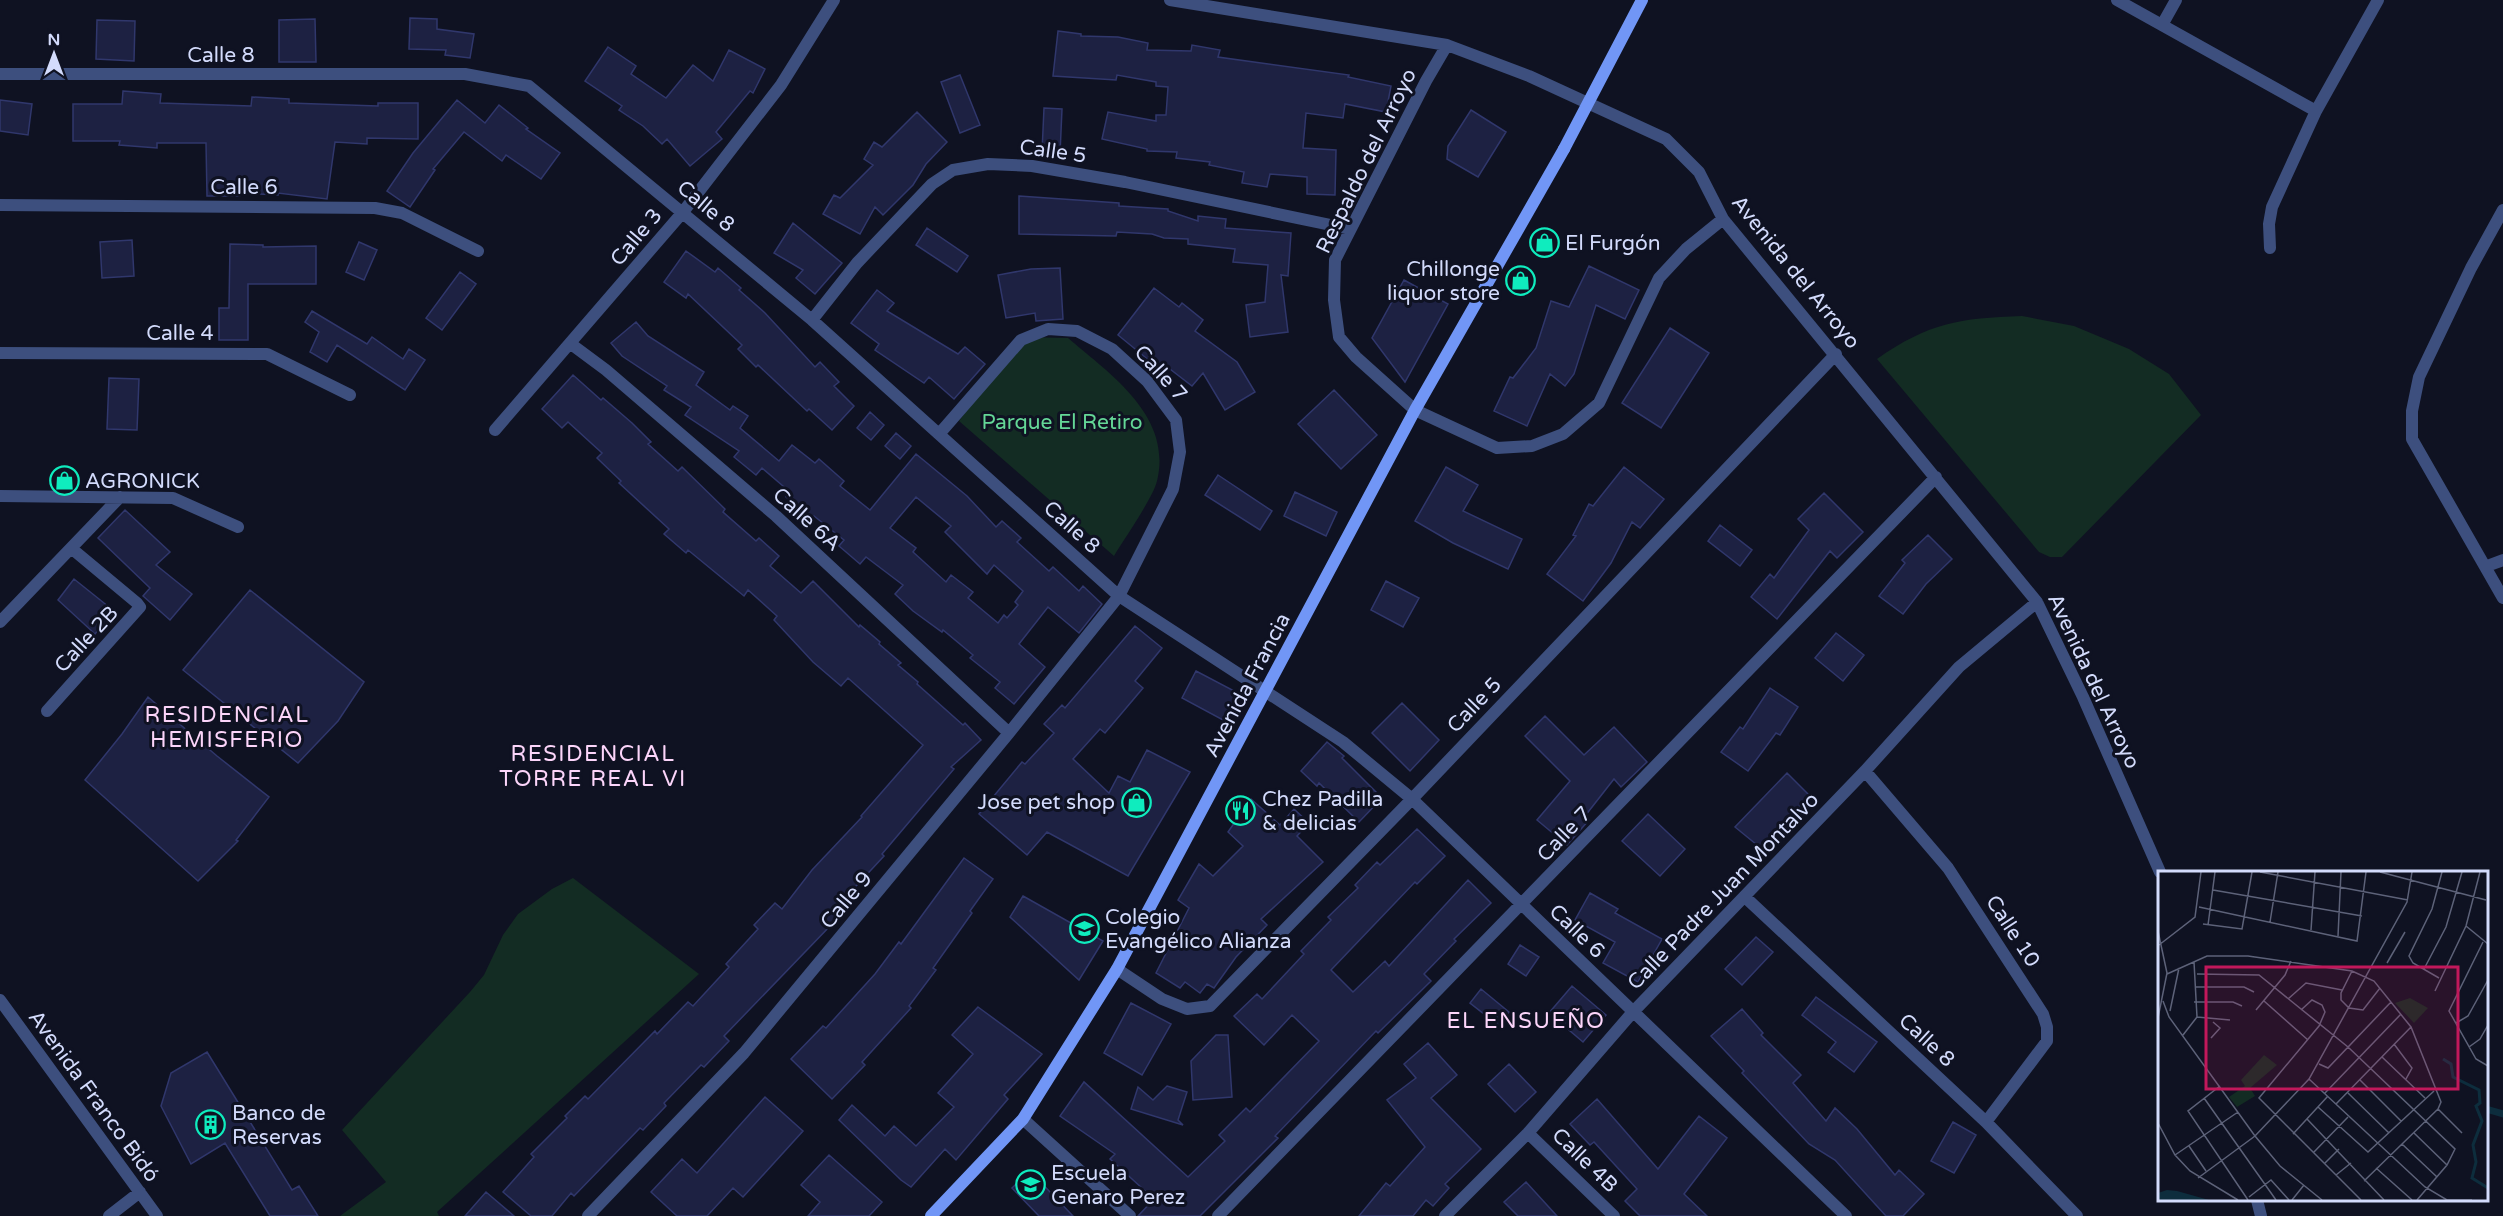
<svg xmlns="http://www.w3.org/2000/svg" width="2503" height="1216" font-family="'Varela Round',sans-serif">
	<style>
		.green { fill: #132c23 }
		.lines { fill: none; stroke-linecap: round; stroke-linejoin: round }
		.stream { stroke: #0d2d3d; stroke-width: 7 }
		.building { fill: #1d2142; stroke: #30376c; stroke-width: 1.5; fill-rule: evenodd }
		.street { stroke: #3d4f7e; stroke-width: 12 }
		.secondary { stroke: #7196f6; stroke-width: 12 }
		.secondary-bridge { stroke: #7196f6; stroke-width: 12 }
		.labels { text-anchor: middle; stroke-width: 6; stroke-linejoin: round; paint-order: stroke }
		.street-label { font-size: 21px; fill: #d3dbfc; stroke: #0f1222 }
		.poi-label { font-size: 21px; fill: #d3dbfc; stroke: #0f1222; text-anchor: start }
		.park-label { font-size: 21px; fill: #64d797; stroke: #0f1222 }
		.neighbourhood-label { font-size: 22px; letter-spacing: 1.5px; fill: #fcd5fa; stroke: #0f1222 }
		.inset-river { fill: none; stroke: #0d2d3d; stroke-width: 3 }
		.inset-road { fill: none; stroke: #5d6279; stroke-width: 1.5 }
		.view { fill: #c2185b; fill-opacity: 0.15; stroke: #c2185b; stroke-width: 3 }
		.inset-edge { fill: none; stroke: #d3dbfc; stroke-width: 3 }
	</style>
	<rect width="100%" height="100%" fill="#0f1222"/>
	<path class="green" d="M2022 316 2074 326 2129 349 2169 374 2201 415 2062 557H2050L2039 552 1877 359C1928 323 1960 318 2022 316Z
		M1021 337 1068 338C1110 374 1173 416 1157 481 1153 498 1124 539 1114 556L959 421Z
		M573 878 699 974 437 1212 439 1216H340L386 1182 342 1130 470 992 484 975 503 935 518 914 552 889Z"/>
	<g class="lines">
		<path class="stream" d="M2486 1109 2503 1114"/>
	</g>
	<path class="building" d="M410 18 437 19V29L474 34 470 58 445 55 446 50 409 49Z
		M315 19 316 62H279V20Z
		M97 20 135 21 134 61 96 59Z
		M1058 31 1081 34V36L1118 37 1148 43 1147 50 1191 51 1192 45 1220 50 1218 57 1349 75 1348 77 1391 86 1386 112 1345 104 1343 118 1306 113 1303 148 1336 150 1335 195 1307 194V177L1270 174 1267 187 1242 183 1244 172 1209 165 1210 162 1176 158 1177 152 1147 151V149L1102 139 1108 112 1156 121V115H1166L1168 87 1156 86V82L1117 75 1116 80 1053 76Z
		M608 47 636 66 631 74 666 98 693 65 713 81 729 50 765 69 753 93 750 91 716 132 722 139 690 166 667 139 662 144 643 126 619 110 622 106 585 81Z
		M960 75 980 125 960 133 941 82Z
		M123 91 161 94 160 103 251 106 252 97 289 99V103L378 106V103H418V139L367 138V144L335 142 327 199 278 193V195L240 193V196H207L206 143H157V148L119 145 120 141H73V104H122Z
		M0 100 32 104 28 135 0 131Z
		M457 100 485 123 499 105 528 128 526 129 560 153 541 179 506 155 502 161 464 132 433 169 435 170 410 207 387 191 413 153Z
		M1044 108 1062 109 1060 154 1042 152Z
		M1471 110 1506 132 1478 177 1447 159 1448 146Z
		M917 112 947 142 926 164 913 185 883 215 875 207 860 234 823 214 834 195 840 198 873 165 864 159 874 142 882 147Z
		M1019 196 1119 203V206L1168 209V211L1198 221V216L1226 219 1225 228 1291 233 1288 276 1281 275 1288 332 1250 337 1246 305 1265 302 1268 265 1233 262 1235 249 1188 244V239L1164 238 1152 234 1117 232 1116 236 1019 234Z
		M793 223 842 263 815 294 796 278 803 270 774 253Z
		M927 228 968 256 957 272 916 245Z
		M132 240 134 276 102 278 100 242Z
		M359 242 377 250 364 280 346 272Z
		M230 244 263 245V247L316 246V284H248V340H219V308H229Z
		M686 251 715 272 718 268 741 288 739 290 765 313 815 367 820 362 839 382 834 386 854 406 832 430 809 409 807 411 758 365 756 367 738 349 742 345 688 294 686 298 664 282Z
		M1589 266 1639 290 1625 319 1596 305 1574 374 1565 386 1550 374 1527 426 1494 411 1510 377 1513 378 1536 348 1551 301 1569 307Z
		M1060 268 1063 319 1036 321 1035 313 1006 318 998 275 1031 269Z
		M460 272 476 284 442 330 426 318Z
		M1404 280 1448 304 1405 382 1372 338Z
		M1154 288 1179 307 1182 303 1203 320 1195 331 1237 362 1255 392 1225 410 1203 373 1192 386 1166 366 1162 371 1118 335Z
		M877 290 894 303 887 311 958 354 965 347 985 364 954 399 929 377 924 383 875 350 879 344 851 323Z
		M312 311 367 344 372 337 403 359 409 349 425 360 405 390 337 345 327 362 310 352 319 332 305 322Z
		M636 322 648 336 704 372 696 385 730 410 733 406 748 416 740 428 779 461 792 445 815 463 819 459 844 481 840 486 870 510 916 454 967 496 996 527 1002 521 1021 538 1017 542 1049 571 1053 567 1079 591 1083 586 1102 604 1079 633 1048 607 1019 644 1045 667 1014 704 995 688 1000 682 970 658 973 655 943 630 942 632 913 611 895 594 903 585 866 557 860 564 839 546 844 540 814 516 811 519 786 497 790 492 762 468 756 475 734 457 739 451 685 415 691 407 664 390 667 386 622 356 611 343ZM916 497 951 526 945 532 987 574 994 565 1023 591 1015 602 1018 605 1007 618 1004 615 998 623 968 598 973 592 951 575 946 582 913 552 916 548 890 528Z
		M1670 328 1709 353 1661 428 1622 403Z
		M573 375 601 400 603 398 632 423 651 442 648 444 678 471 682 467 725 509 723 512 756 541 759 538 779 556 770 566 801 593 813 581 859 627 860 625 880 642 879 644 901 663 898 665 918 682 917 684 963 725 965 723 981 740 951 767 954 769 882 854 884 856 845 898 849 901 831 925 724 1036 729 1041 704 1067 701 1065 664 1103 666 1106 643 1130 640 1128 574 1196 571 1193 552 1216H531L503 1192 534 1157 531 1154 567 1118 565 1116 585 1096 588 1099 655 1031 657 1034 688 1002 693 1006 729 967 726 964 758 929 754 925 775 903 782 909 812 870 862 817 861 816 923 745 848 678 841 686 813 662 774 620 777 616 748 590 744 596 688 550 686 553 664 534 669 529 619 483 621 481 597 458 602 453 568 422 562 428 542 409Z
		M109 378 139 379 137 430 107 429Z
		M1334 390 1377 435 1341 469 1298 424Z
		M870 412 884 425 871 440 857 428Z
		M896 433 911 446 900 459 885 446Z
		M1446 467 1478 485 1463 511 1522 539 1508 569 1453 543 1415 521Z
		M1624 467 1664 499 1640 528 1632 522 1611 563 1583 601 1547 574 1576 536 1573 535 1589 504 1593 506Z
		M1218 475 1272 511 1260 530 1205 495Z
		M1295 492 1337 512 1326 536 1284 516Z
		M1824 493 1863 532 1837 558 1830 551 1777 619 1751 597 1770 574 1774 578 1809 530 1798 519Z
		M125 510 170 552 156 565 192 594 170 620 143 596 150 588 98 538Z
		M1720 525 1752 550 1740 566 1708 541Z
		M1928 535 1952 559 1926 584 1903 614 1879 596 1905 563 1902 560Z
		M74 579 114 611 95 634 58 600Z
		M1386 581 1419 598 1403 627 1371 610Z
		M250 590 364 682 338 721 298 763 183 670Z
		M1135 626 1162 648 1135 681 1143 688 1105 733 1100 729 1073 759 1109 793 1118 776 1130 782 1147 750 1190 772 1128 876 1047 832 1027 855 979 814 1022 762 1025 764 1054 733 1044 724 1062 705 1065 708Z
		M1836 633 1864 655 1843 681 1815 658Z
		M1196 671 1238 693 1223 720 1182 698Z
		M1770 688 1798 707 1780 735 1776 733 1748 771 1721 752 1740 727 1743 729Z
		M148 697 217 756 269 797 236 840 238 841 198 881 85 780 122 734Z
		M1402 703 1439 740 1410 771 1372 733Z
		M1545 716 1584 755 1614 727 1647 762 1621 787 1614 779 1585 816 1589 820 1567 845 1537 820 1570 781 1525 736Z
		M1327 742 1344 756 1342 758 1382 798 1359 822 1319 783 1317 786 1301 771Z
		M1787 773 1809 795 1762 849 1735 827Z
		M1251 799 1280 825 1294 809 1309 823 1297 836 1323 862 1261 919 1267 925 1236 957 1214 988 1207 984 1200 993 1185 982 1180 988 1156 973 1189 908 1178 900 1199 864 1213 876 1243 846 1228 832Z
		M1648 814 1685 849 1660 876 1622 841Z
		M1417 829 1445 856 1417 884 1415 882 1331 970 1353 992 1385 961 1389 966 1468 880 1491 903 1454 939 1456 941 1424 974 1431 981 1378 1033 1376 1031 1275 1136 1278 1138 1200 1216H1138L1154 1199 1110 1159 1115 1154 1060 1116 1084 1082 1188 1177 1225 1141 1219 1135 1246 1108 1250 1112 1319 1041 1292 1015 1264 1045 1234 1016 1257 994 1262 999 1304 954 1301 951 1331 920 1328 917 1358 888 1355 885 1377 862 1380 865Z
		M964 858 993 879 970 911 972 913 933 968 936 970 909 1006 911 1008 862 1062 865 1065 832 1099 791 1059 823 1026 826 1028 875 974 899 942 901 944Z
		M1590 893 1618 909 1615 913 1662 939 1638 982 1603 963 1615 942 1575 920Z
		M1023 896 1103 941 1079 980 1010 917Z
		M1756 937 1773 952 1742 985 1725 969Z
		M1520 945 1539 957 1526 976 1508 964Z
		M1572 986 1606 1015 1583 1042 1549 1013Z
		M1481 989 1509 1012 1498 1025 1470 1003Z
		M1816 997 1877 1042 1854 1072 1828 1052 1836 1042 1802 1015Z
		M1131 1003 1171 1024 1142 1075 1104 1053Z
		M978 1007 1042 1054 1004 1095 1008 1099 956 1160 945 1149 911 1187 901 1180 839 1120 852 1105 885 1136 894 1126 916 1146 954 1107 938 1093 973 1054 952 1035Z
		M1742 1009 1763 1033 1761 1035 1801 1075 1793 1083 1826 1121 1835 1108 1857 1129 1895 1175 1899 1170 1924 1194 1903 1216H1886L1835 1160 1809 1144 1742 1073 1744 1071 1711 1036Z
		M1216 1035H1228L1232 1097 1193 1100 1191 1061Z
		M1428 1043 1457 1075 1431 1098 1481 1149 1445 1184 1449 1188 1433 1206 1426 1200 1413 1216H1359L1386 1183 1390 1186 1425 1147 1387 1100 1416 1078 1404 1064Z
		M207 1052 292 1190 299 1186 318 1216H270L225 1143 191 1164 161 1106 171 1073Z
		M1509 1064 1536 1092 1515 1112 1488 1084Z
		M1167 1086 1187 1092 1178 1120 1183 1125 1131 1109 1138 1087 1153 1100Z
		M765 1097 803 1131 743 1197 733 1188 707 1216H677L651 1192 682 1159 697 1173Z
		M1597 1099 1658 1169 1699 1116 1727 1138 1684 1194 1707 1216H1640L1625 1201 1637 1189 1594 1142 1590 1145 1570 1124Z
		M1953 1122 1976 1135 1954 1173 1931 1161Z
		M829 1155 882 1202 869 1216H808L820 1202 801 1185Z
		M1030 1171 1073 1216H1039L1012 1188Z
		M1526 1182 1557 1216H1518L1504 1202Z
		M486 1192 514 1216H465Z"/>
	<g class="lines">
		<path class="street" d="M1170 0 1447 45 1529 76 1666 139 1699 172 1723 219 2037 602 2083 697 2160 872
			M2117 0 2316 111
			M2162 25 2176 0
			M1447 45 1426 81 1335 260 1334 300 1339 337 1356 357 1415 410 1497 448 1532 446 1563 434 1599 403 1659 278 1686 249 1723 219
			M0 74H465L529 86 812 320 1119 596 1343 742 1412 799 1846 1216
			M0 205 375 208 402 213 478 251
			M2503 210 2471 268 2419 377 2412 411V439L2503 598
			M2270 248 2269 224 2272 207 2316 111 2378 0
			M812 320 857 263 932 184 953 170 988 164 1032 166 1125 182 1350 229
			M571 344 606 370 776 516 1009 733
			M0 353 267 354 350 395
			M495 430 683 212 781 85 834 0
			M0 496 173 498 238 527
			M2487 566 2503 560
			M0 622 120 497
			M47 711 140 607 137 603 71 548
			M1865 771 1948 868 2043 1014 2047 1027V1041L1986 1122
			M1745 897 1986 1122 2077 1216
			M1117 969 1162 999 1187 1009 1210 1006 1412 799 1836 354
			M0 1000 157 1216
			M1023 1119 1130 1216
			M1528 1133 1614 1216
			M2257 1200 2261 1216
			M109 1216 140 1192
			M588 1216 744 1053 1009 733 1119 596 1173 489 1180 452 1176 420 1147 381 1112 349 1077 331 1048 329 1021 340 940 433
			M1218 1216 1936 477
			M1445 1216 1528 1133 1632 1013 1865 771 1959 667 2037 602"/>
		<path class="secondary" d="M931 1216 1023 1119 1117 969 1415 410 1564 149"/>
		<path class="secondary-bridge" d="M1564 149 1642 0"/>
	</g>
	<defs>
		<symbol id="shop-ring" viewBox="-11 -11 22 22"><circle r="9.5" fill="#0f1222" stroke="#0fecbe" stroke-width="1.5"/><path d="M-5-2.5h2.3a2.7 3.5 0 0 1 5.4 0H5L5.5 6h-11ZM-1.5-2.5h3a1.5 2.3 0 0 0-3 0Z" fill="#0fecbe"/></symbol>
		<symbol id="restaurant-ring" viewBox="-11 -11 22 22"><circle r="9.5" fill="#0f1222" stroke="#0fecbe" stroke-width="1.5"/><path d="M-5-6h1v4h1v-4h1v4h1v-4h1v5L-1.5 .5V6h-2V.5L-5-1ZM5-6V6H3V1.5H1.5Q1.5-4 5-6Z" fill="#0fecbe"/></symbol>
		<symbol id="university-ring" viewBox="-11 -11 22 22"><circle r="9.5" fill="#0f1222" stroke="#0fecbe" stroke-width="1.5"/><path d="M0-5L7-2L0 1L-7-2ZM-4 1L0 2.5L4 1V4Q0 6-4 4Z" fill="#0fecbe"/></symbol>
		<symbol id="building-ring" viewBox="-11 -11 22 22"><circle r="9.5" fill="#0f1222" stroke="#0fecbe" stroke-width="1.5"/><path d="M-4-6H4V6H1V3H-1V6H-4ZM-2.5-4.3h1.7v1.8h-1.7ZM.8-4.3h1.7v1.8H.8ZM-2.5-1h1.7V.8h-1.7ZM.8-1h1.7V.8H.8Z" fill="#0fecbe"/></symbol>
		<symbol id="school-ring" viewBox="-11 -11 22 22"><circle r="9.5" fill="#0f1222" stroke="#0fecbe" stroke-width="1.5"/><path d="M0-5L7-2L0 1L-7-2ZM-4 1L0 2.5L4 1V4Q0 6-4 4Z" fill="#0fecbe"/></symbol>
	</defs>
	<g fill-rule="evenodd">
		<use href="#shop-ring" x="1528" y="226" width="33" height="33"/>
		<use href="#shop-ring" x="1504" y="264" width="33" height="33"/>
		<use href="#shop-ring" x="48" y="464" width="33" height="33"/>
		<use href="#shop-ring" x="1120" y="786" width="33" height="33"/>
		<use href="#restaurant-ring" x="1224" y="794" width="33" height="33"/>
		<use href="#university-ring" x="1068" y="912" width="33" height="33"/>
		<use href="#building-ring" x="194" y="1108" width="33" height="33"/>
		<use href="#school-ring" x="1014" y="1168" width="33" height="33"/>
	</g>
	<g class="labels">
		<g class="street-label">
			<text x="221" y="62">Calle 8</text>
			<text transform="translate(1053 151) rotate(8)" y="7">Calle 5</text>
			<text transform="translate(1366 161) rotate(-64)" y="7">Respaldo del Arroyo</text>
			<text x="244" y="194">Calle 6</text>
			<text transform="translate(706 206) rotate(40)" y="7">Calle 8</text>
			<text transform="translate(636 237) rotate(-50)" y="7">Calle 3</text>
			<text transform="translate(1796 272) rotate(51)" y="7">Avenida del Arroyo</text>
			<text x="180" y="340">Calle 4</text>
			<text transform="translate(1161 373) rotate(48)" y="7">Calle 7</text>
			<text transform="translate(807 519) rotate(42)" y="7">Calle 6A</text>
			<text transform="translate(1072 527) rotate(42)" y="7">Calle 8</text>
			<text transform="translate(86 639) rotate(-47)" y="7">Calle 2B</text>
			<text transform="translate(2094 681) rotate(65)" y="7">Avenida del Arroyo</text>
			<text transform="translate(1247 685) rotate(-62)" y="7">Avenida Francia</text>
			<text transform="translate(1474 705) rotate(-46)" y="7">Calle 5</text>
			<text transform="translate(1564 834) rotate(-46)" y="7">Calle 7</text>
			<text transform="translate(1723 891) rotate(-46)" y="7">Calle Padre Juan Montalvo</text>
			<text transform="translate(846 900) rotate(-50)" y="7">Calle 9</text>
			<text transform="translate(1577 931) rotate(44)" y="7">Calle 6</text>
			<text transform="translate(2013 931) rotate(57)" y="7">Calle 10</text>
			<text transform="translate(1927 1040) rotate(43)" y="7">Calle 8</text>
			<text transform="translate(94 1096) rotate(54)" y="7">Avenida Franco Bidó</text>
			<text transform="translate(1585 1160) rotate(44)" y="7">Calle 4B</text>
		</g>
		<g class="poi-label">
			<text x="1565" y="250">El Furgón</text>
			<text x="1500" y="276" text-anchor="end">Chillonge<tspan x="1500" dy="24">liquor store</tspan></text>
			<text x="85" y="488">AGRONICK</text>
			<text x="1262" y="806">Chez Padilla<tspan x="1262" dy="24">&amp; delicias</tspan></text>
			<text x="1115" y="809" text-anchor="end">Jose pet shop</text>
			<text x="1105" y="924">Colegio<tspan x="1105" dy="24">Evangélico Alianza</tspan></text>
			<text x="232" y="1120">Banco de<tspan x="232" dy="24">Reservas</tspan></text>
			<text x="1051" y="1180">Escuela<tspan x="1051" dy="24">Genaro Perez</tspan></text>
		</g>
		<g class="park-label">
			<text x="1062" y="429">Parque El Retiro</text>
		</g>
		<g class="neighbourhood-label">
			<text x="227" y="722">RESIDENCIAL<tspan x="227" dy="25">HEMISFERIO</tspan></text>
			<text x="593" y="761">RESIDENCIAL<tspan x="593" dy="25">TORRE REAL VI</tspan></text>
			<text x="1526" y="1028">EL ENSUEÑO</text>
		</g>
	</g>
	<g transform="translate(2158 871)">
		<rect width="330" height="330" fill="#0f1222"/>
		<path d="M252 127 270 137 256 152 237 132ZM106 184 119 194 92 217 97 225 79 236 71 226 87 215 83 209Z" fill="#132c23"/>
		<path d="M9 319 19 320 51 329H0V322Z" fill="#0d2d3d"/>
		<path class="inset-river" d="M285 188 293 193 295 206 321 219 322 232 318 235 324 250 315 274 318 291 314 307 330 317"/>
		<path class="inset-road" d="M102 1 250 29M222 1 328 29M55 19 204 45M41 36 199 70 208 1M112 51 120 1M45 53 84 58 94 1M50 54 57 1M308 55 330 73M153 59 157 1M0 60 9 102 0 147M180 65 183 1M325 71 291 140 318 188 330 195M1 74 37 46 43 1M229 92 247 61M266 98 288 56 304 1M194 100 183 122V129L191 137 205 139 222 117M9 103 49 85H90L194 100 216 110 253 156 283 231 280 238M39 103 101 104 190 176 297 278 289 294 259 329M281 107 255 92 251 85 274 38 284 1M38 116H86L96 121M277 120 308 55 322 1M130 128 148 112 184 119M5 130 11 146 97 265 122 295 164 329M106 130 150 169M36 131H75L84 135M98 139 127 104 133 90M143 139 154 129 164 134 167 141 161 155 101 227 203 329M12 140 21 97M39 146 72 149M298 152 310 145 330 109M25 164 39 146 36 91M53 167 62 157 55 151M236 173 254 197 248 208M311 176 322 168 330 154M224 186 267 227M161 193 170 197 233 131M151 208 267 316 289 329H314M202 209 243 250M62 215 30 240 90 329M167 222 243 143M190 222 231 262M46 227 118 329M178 233 253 156M160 236 210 281 276 220M280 238 304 262M149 248 226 329M0 252 17 284 32 300 80 329M256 262 289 294M135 263 170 225M244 273 279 306M31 275 48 300M155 282 190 246M17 284 80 241M166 293 181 278M218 297 254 329M178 304 193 292M40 307 97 265 151 208 249 31 254 1M206 310 280 238M91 326 113 309 131 329M134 329 146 314"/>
		<path class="view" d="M48 96H300V218H48Z"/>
		<rect width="330" height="330" class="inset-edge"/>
	</g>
	<g transform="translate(54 54)" stroke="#0f1222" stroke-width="4.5" paint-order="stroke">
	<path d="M0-4.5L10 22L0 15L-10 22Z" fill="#d3dbfc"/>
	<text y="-9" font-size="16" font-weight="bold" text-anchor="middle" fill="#d3dbfc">N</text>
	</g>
</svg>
